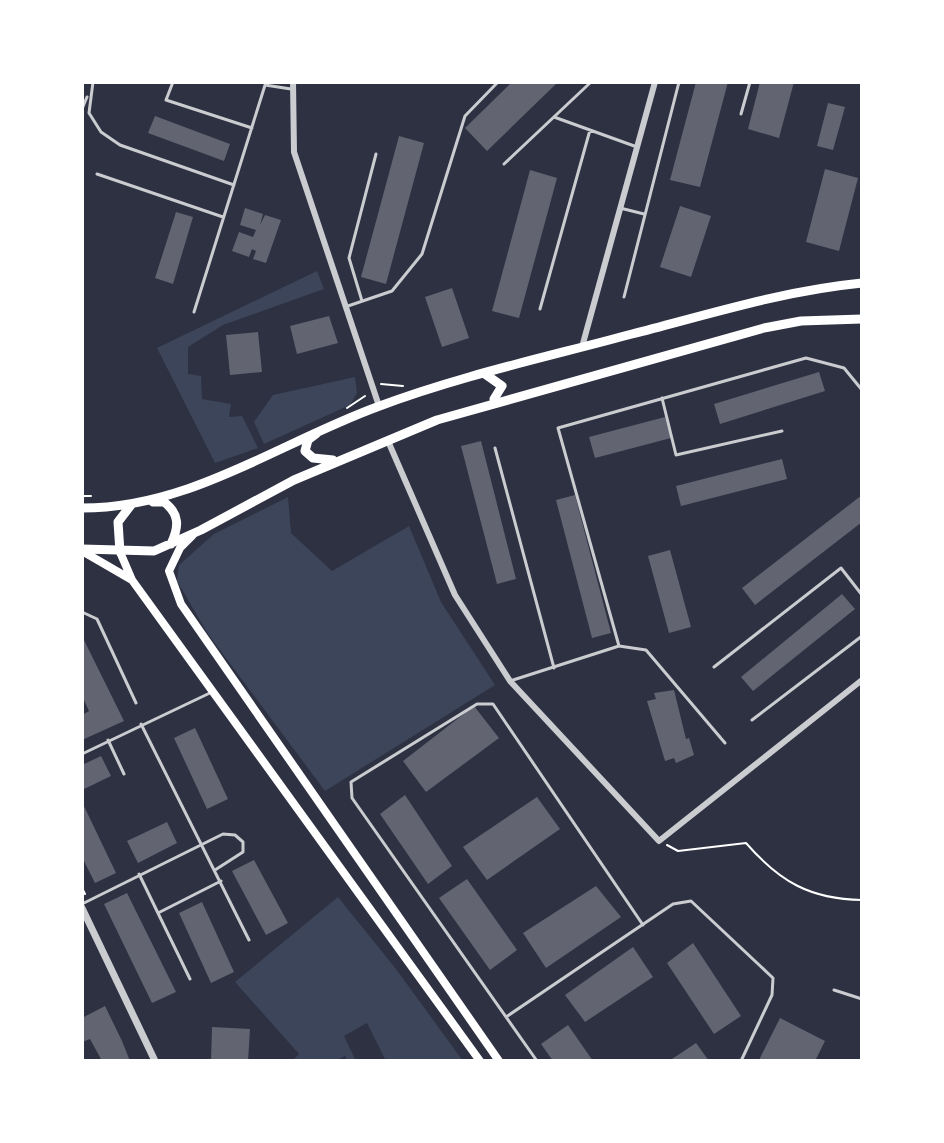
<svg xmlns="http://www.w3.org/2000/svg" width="944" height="1143" font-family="Manrope,sans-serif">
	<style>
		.green { fill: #3c4559 }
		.building { fill: #626471 }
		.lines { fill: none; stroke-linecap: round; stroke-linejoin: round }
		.path { stroke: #fff; stroke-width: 2 }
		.service { stroke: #caccd0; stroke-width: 3 }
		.minor { stroke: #caccd0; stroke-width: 6 }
		.tertiary { stroke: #caccd0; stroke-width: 7 }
		.secondary { stroke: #fff; stroke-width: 8 }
		.primary { stroke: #fff; stroke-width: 9 }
	</style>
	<rect width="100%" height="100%" fill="#2d3142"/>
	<path class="green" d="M317 271 324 289 223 325 188 347V374L201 376 202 399 231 404 229 417 242 416 258 448 215 463 157 348Z
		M355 377 357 393 350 405 264 444 254 422 273 395Z
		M288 497 291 533 332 571 409 526 441 602 495 685 325 791 208 634 177 581 179 565 214 534Z
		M338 897 396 969 463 1061H386L367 1023 344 1036 356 1061H348L345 1056 334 1061H292L299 1054 235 982Z"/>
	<path class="building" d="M512 82H558L487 151 465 128Z
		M696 82H728L700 187 670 180Z
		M760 82H794L779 138 748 129Z
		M828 103 845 107 833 150 817 146Z
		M155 116 230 144 224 161 148 133Z
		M399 136 424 143 386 284 361 277Z
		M825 169 858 178 839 251 806 242Z
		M530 170 557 178 519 318 492 311Z
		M680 206 711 216 691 277 660 267Z
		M245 208 263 214 260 225 265 215 281 220 266 263 253 259 256 251 252 249 249 257 232 251 239 232 253 237 256 230 240 225Z
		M176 212 193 217 173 284 155 278Z
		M452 288 469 338 442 347 425 297Z
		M329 316 338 343 297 354 290 326Z
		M258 332 262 372 230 375 226 335Z
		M819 372 825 391 720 424 714 404Z
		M665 417 671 438 595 458 589 437Z
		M481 441 516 579 497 584 461 446Z
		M782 459 787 479 681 506 676 486Z
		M575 495 611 633 592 638 556 500Z
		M862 495V522L755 605 742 588Z
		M670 550 691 627 669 633 648 556Z
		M842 594 855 609 753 691 741 677Z
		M82 636 124 721 82 740V715L89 711 82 696Z
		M674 690 686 739 689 738 694 755 676 763 674 758 665 761 647 701 656 699 654 693Z
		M474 706 499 738 426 792 403 761Z
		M195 728 228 799 207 809 174 738Z
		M101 756 111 776 82 790V765Z
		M405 795 452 866 428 884 380 814Z
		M537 797 560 829 487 880 463 847Z
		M82 802 116 873 95 883 82 857Z
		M167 822 177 843 138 863 127 841Z
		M254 860 288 923 266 935 232 871Z
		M467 879 517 950 490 970 439 898Z
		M596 886 621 917 546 968 523 933Z
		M127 893 176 992 152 1003 104 904Z
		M202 902 234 972 211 983 179 913Z
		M693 943 741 1016 714 1034 667 963Z
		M633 947 653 977 585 1022 565 995Z
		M105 1006 122 1041 130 1061H102L90 1039 82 1042V1018Z
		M780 1018 825 1041 815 1061 759 1060Z
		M568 1025 593 1061H553L541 1044Z
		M212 1027 250 1029 248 1061H211Z
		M696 1043 709 1061H669Z"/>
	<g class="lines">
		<path class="path" d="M381 384 403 386
			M347 408 365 396
			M82 496H91
			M667 845 678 851 746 843C780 882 810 899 862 900
			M82 888 85 894"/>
		<path class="service" d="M93 82 89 113 101 132 120 145 234 185
			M173 82 166 100 252 128
			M265 85 291 89
			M82 109 87 97
			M741 114 750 82
			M554 117 637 147
			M504 164 591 82
			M97 174 223 217
			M620 208 644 214
			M624 297 679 82
			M362 301 349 258 376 154
			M348 306 392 291 422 254 465 116 498 82
			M540 309 590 130
			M194 312 266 82
			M662 398 676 455 782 431
			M495 448 554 668
			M82 612 97 619 136 703
			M714 667 841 568 862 595
			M510 681 619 646
			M752 720 862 636
			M141 724 249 940
			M108 740 124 774
			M725 743 646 650 619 646 558 428 806 358 844 368 862 390
			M82 754 212 692
			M139 874 190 979
			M82 904 223 834 235 835 243 842V852L215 870
			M160 912 221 881
			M834 990 862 999
			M506 1017 673 904 691 901 773 978 772 995 741 1061
			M537 1061 352 798 351 782 477 704H493L643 925"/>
		<path class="minor" d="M293 82 294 152 379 406
			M582 347 655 82
			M388 441 455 595 510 681 659 841 862 680"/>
		<path class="tertiary" d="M82 908 155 1061"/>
		<path class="secondary" d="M192 536 180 548 169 571 181 604 499 1061
			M82 551 132 580
			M120 552 132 580 480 1061"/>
		<path class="primary" d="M485 374 502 386 494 399
			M316 434 308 440 305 451 313 458 333 460
			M153 502H164C180 514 179 527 171 544
			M82 508C190 508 279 443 377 407 459 376 547 357 632 334 710 314 782 291 862 283
			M82 549 154 551 201 530 294 480 437 420 764 328 801 321 862 319
			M120 552 118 522 131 505"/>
	</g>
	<rect width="944" height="1143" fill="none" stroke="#ffffff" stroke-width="168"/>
</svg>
